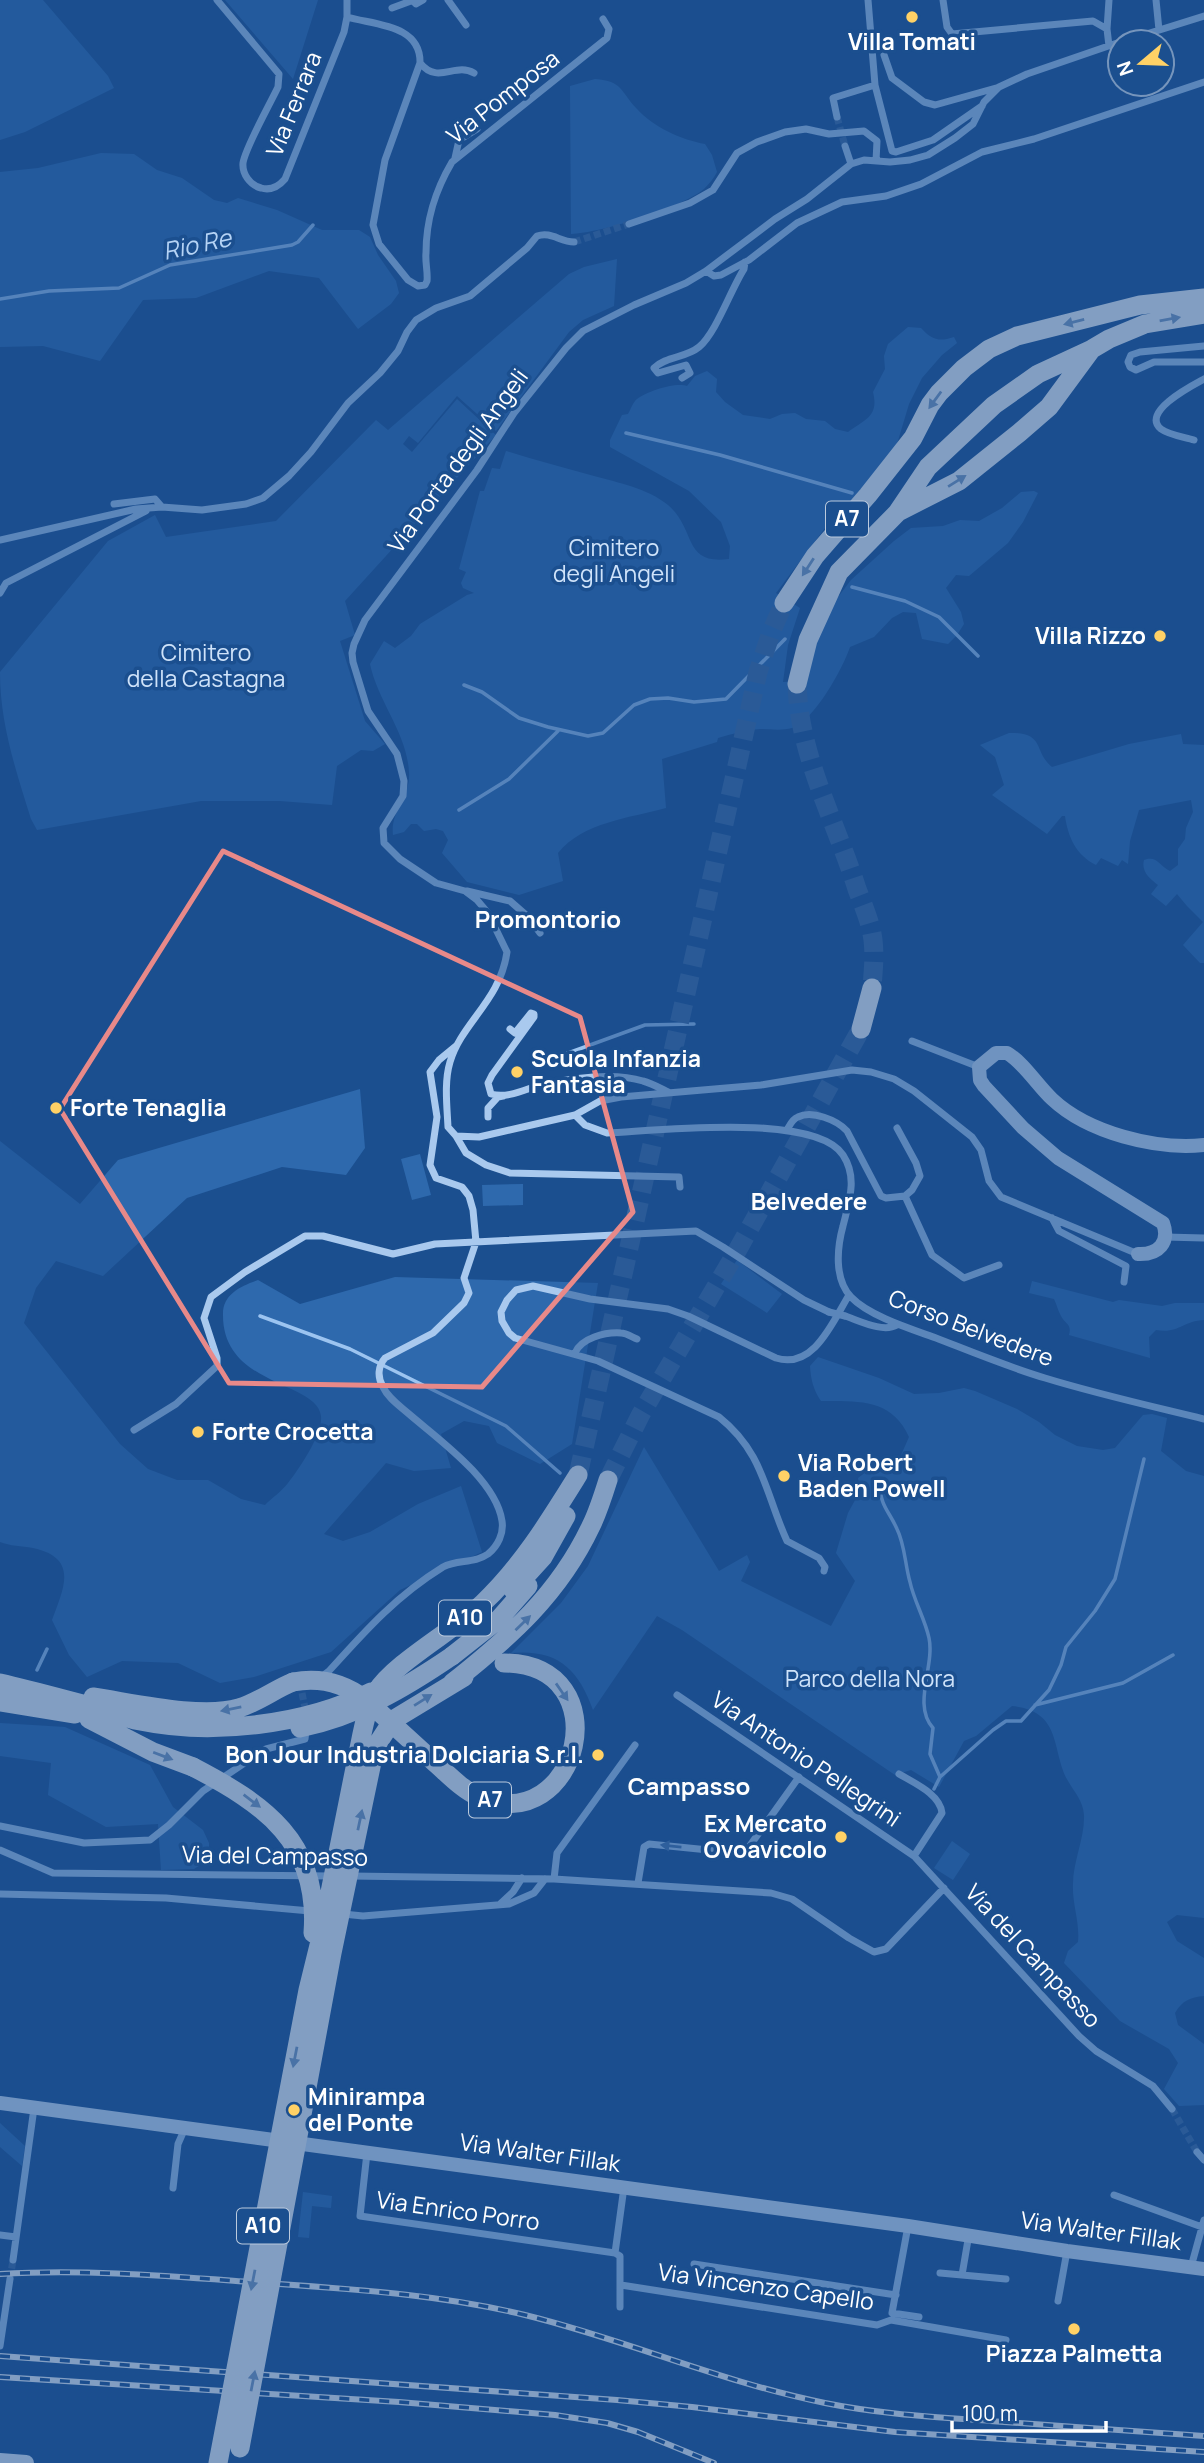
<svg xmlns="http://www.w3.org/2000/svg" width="1204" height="2463" font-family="Manrope,sans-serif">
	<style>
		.green { fill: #2e69ad }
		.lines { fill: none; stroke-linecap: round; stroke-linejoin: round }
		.stream { stroke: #9cc4f0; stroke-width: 3.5 }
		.street-tunnel { stroke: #3d69a0; stroke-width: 7; stroke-dasharray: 7 3.5; stroke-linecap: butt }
		.highway-tunnel { stroke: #3d69a0; stroke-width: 19; stroke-dasharray: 19 10; stroke-linecap: butt }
		.street { stroke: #a9c9ee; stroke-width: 7 }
		.secondary { stroke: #d6e6fa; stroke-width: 14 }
		.primary { stroke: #f0f6ff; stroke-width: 16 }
		.highway { stroke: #fff; stroke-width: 19 }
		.rail-casing { stroke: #fff; stroke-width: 6 }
		.rail { stroke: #1b4f8f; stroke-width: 3.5; stroke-dasharray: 10; stroke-linecap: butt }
		.street-bridge { stroke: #a9c9ee; stroke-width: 7 }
		.highway-bridge { stroke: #fff; stroke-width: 19 }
		.oneway { fill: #829ec1 }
		.oneway2 { fill: #4674ac }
		.marked { fill: none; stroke: #e88989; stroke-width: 5; stroke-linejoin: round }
		.poi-dot { fill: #ffd166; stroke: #1b4f8f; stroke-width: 2.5 }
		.labels { text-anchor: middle; stroke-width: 7; stroke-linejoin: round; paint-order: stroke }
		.shield { fill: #1b4f8f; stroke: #bbcadd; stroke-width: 2 }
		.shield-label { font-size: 21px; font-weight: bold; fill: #fff }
		.poi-label { font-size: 23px; font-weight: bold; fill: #fff; stroke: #1b4f8f; text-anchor: start }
		.street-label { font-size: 23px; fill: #fff; stroke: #1b4f8f }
		.park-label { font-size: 23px; fill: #cfe3fa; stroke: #1b4f8f }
		.water-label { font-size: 24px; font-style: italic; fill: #b5d3f5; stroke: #1b4f8f }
		.neighbourhood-label { font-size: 24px; font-weight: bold; fill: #fff; stroke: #1b4f8f }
	</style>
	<rect width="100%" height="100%" fill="#1b4f8f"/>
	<path class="green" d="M0 0H43L108 76 114 88 25 132 0 140Z
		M225 0H318L293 79Z
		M595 79C623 81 620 91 637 109 653 127 682 140 705 144L712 155 717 172C714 178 709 184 704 189 681 208 600 233 571 234L570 86Z
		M101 153 134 154 157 170 182 178 214 200 227 203 238 198 277 210 322 230H359L370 237 378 255 396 281 399 293 391 304 358 329 319 278 269 271 196 298 143 300 100 361 43 346 0 347V172L38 168Z
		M617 259 614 306 583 320 569 332 496 431 457 396 418 443 409 436 403 444 412 452 457 399 496 435 345 601 355 635 340 641 365 721 385 744 373 751 361 750 337 766 332 805 280 801H201L37 830 31 819C16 771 0 724 0 672L108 541 155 515 166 537 276 521 376 420 388 430 569 274 584 267Z
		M908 327 921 328C932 340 939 342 954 337L957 343 942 355 922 378 909 404 894 454 825 528 776 593 800 608 788 645 783 682 804 681 813 643 832 605 851 580 894 541 911 528 943 526 960 520 979 521 1002 508 1021 492 1034 491 1038 493 1023 522 1008 543 969 576 956 575 946 588 961 612 964 624 957 635 948 644 922 639 916 613 903 612 892 618 874 637 850 647C843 668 814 721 792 728 781 731 770 729 760 729 745 730 732 734 718 738L717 742 662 759 666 808C630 818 583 822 558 853L563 881 519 895 467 882 442 853 448 840 443 831 436 829 424 831 417 824H411L404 832 393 835C390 811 411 797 409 772 407 733 378 702 370 664L384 641 395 648 411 636 420 624 467 595 474 593 463 588 461 583 466 572 459 569 480 491H484L492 468 500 469 506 451C535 460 564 468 594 476 619 483 647 488 668 505 697 530 682 565 729 559L730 546 721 522 689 491 610 447V440L622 415 628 414C631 409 633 402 637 399 648 391 675 382 687 386L695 376 707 371 717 379 716 392 725 402 743 415 770 419 782 414 795 413 806 419 825 421 835 429 848 432C866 419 879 416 873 392L885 369 884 356 888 344Z
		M1009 733C1046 732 1033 752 1052 767L1129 744 1181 734 1183 744 1204 745V963H1200L1183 945 1203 922 1187 906 1177 894 1166 906 1151 894 1158 885C1150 879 1141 872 1144 860 1157 855 1159 866 1170 871L1178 865V849L1185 839 1186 828 1193 812 1191 800 1139 810 1130 841 1128 864 1122 860 1118 866 1101 858 1096 865C1076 855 1068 837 1065 816H1062L1047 834 992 795 1004 785 995 757 980 745Z
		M360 1089 365 1148 346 1175 282 1167 187 1198 103 1276 56 1261 36 1288 24 1323 120 1444 148 1469 177 1480H208L241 1499 265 1505C272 1498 282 1491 288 1483 299 1469 323 1434 321 1416 317 1381 222 1387 223 1314 223 1294 241 1286 258 1280L300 1304 395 1277 598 1283 572 1444 540 1464 497 1443 489 1426 464 1421 441 1434 451 1468 414 1471 386 1463 324 1534 343 1541 370 1532 418 1504 461 1486 482 1552 400 1590 331 1652 254 1677 220 1683 178 1663 122 1661 87 1677 69 1655 52 1620C64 1588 79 1558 33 1548 22 1546 10 1546 0 1542V1141L80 1204 118 1160Z
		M420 1154 431 1195 412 1200 401 1159Z
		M523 1184V1205L483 1206 482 1185Z
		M737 1260 782 1294 767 1313 721 1284Z
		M1032 1281 1113 1302 1119 1300 1162 1306 1175 1303H1204V1320C1182 1321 1179 1334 1156 1330L1149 1337 1150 1358 1069 1335C1072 1324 1066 1325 1061 1316 1058 1311 1057 1305 1054 1299L1029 1293Z
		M818 1357 879 1378 914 1394 939 1393 964 1388 975 1391 1017 1409 1039 1422 1055 1435 1077 1446 1103 1450 1115 1448 1143 1415 1152 1414 1167 1418 1161 1451 1186 1471 1204 1476V1918L1177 1915 1167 1922 1177 1941 1204 1958V1996C1190 1997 1182 2001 1175 2013L1178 2025 1204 2044V2105L1179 2106 1164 2089 1178 2063 1169 2049 1120 2021 1064 1963 1068 1951 1078 1942C1080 1922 1072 1904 1073 1884 1073 1861 1085 1838 1084 1815 1083 1801 1075 1793 1068 1781 1051 1751 1063 1711 1012 1706L976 1736 964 1741 939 1787 911 1770 895 1775 682 1630 657 1616 593 1710C578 1668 557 1649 511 1653L561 1603 588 1566 644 1447 719 1571 747 1555 750 1562 741 1581 831 1626 855 1581 836 1553 848 1513 860 1491 858 1478 866 1472 898 1462 909 1437C892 1398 857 1401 821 1401 813 1389 811 1380 810 1366Z
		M0 1723 65 1727 150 1765 173 1807 203 1830 209 1843V1854L205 1862 194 1869 161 1870 158 1824 106 1827 48 1795 51 1763 0 1756Z
		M952 1841 970 1854 953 1880 934 1868Z
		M0 2123 25 2146 22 2166 0 2147Z
		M303 2192 332 2196 331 2208 312 2206 309 2238 298 2237Z"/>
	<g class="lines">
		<path class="stream" d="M0 299 49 291 119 288 170 265 292 245 298 242 313 225
			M626 433 720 455 852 493
			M852 587 905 601 939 617 978 656
			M464 685 482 692 519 718 548 727 588 736 603 733 634 705 650 699 668 698 694 702 726 699 785 639
			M459 810 509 779 558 731
			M549 1060 645 1025 694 1024
			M260 1316 350 1349 506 1426 560 1473
			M879 1484C882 1509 888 1509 897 1529 905 1545 905 1565 910 1582 914 1601 925 1619 929 1638 935 1666 912 1705 933 1728L930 1754 940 1777
			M37 1670 47 1649
			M1035 1705 1123 1683 1173 1655
			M934 1789 940 1777 993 1730 1006 1721H1021L1049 1690 1061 1665 1066 1647 1095 1611 1115 1579 1144 1459"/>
		<path class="street-tunnel" d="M837 117 845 146
			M574 242 629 224
			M302 1693 306 1713
			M1172 2109 1197 2152
			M10 2279 13 2260"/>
		<path class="highway-tunnel" d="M797 684C799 756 836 822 857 889 863 905 871 923 873 940 875 957 873 972 872 988
			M578 1475 758 672 772 630 784 603
			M608 1480 641 1414 737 1251 861 1029"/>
		<path class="street" d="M217 0 279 74 278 87C270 104 245 148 243 163 242 174 250 185 261 188 271 191 279 186 285 179L344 32 347 17V0
			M412 0 416 4 423 0
			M448 0 466 25
			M868 0 875 85 892 151 896 152 933 140 982 106
			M943 0 947 27 952 34 1093 21 1107 29 1109 46
			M1156 0 1159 30
			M392 8 411 1
			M347 17C374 25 421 24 420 63L385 160 373 225 379 244 408 280 418 286 425 285 427 281C428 272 425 262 426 253 426 219 435 191 452 162L607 38 609 29 603 19
			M1107 29 1109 0
			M1120 42 1027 74 999 87 984 102 973 124 955 138 928 155 910 160 890 162 864 160 851 164 807 199 775 219 706 271 686 283 634 305 583 331 566 348 514 413 477 470 365 620 354 644 352 653 353 662 368 711 397 754 404 781 403 796 383 828 384 843 400 859 436 883 465 891 477 900 488 913 507 952C500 1001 462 1022 450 1062 444 1082 447 1106 448 1127L456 1136 479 1137 575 1115 600 1101 621 1097 761 1085 852 1070 871 1072 894 1079 914 1091 972 1137 981 1150 989 1181 1001 1197 1138 1254
			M1121 42 1204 16
			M884 55 892 78 924 102 935 105 996 88
			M420 63C438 85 455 62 474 73
			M837 117 833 98 875 85
			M845 146 851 164
			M455 158 459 140 477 129
			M629 224 690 203 713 190 737 153 757 142 785 132 806 129 829 134 864 131 877 141 876 161
			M706 271 714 276 721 275 749 260 797 223 842 202 886 196 921 184 982 152 1034 139 1204 82
			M1204 346 1140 352 1131 355 1128 362 1130 367 1136 370 1154 362H1204
			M682 378 690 373 686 365 658 373 654 368C666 356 686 358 699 347 716 333 731 289 744 269L745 262
			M1194 440C1184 437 1169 435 1161 429 1140 412 1193 385 1204 379
			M114 504 155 499 162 507
			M0 540 136 509 162 507 202 510 246 504 263 498 289 476 311 452 348 403 380 373 398 351 407 332 416 320 436 308 470 296 527 248 537 236C551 231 560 242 574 242
			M0 593 6 583 146 511
			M467 891 510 901 526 915
			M532 922 540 933
			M510 1029 515 1033 531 1013 534 1014V1017L492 1075 488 1083 491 1094C509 1099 527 1088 544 1084 573 1078 614 1072 643 1081 651 1083 660 1088 668 1092
			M912 1041 979 1067
			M575 1115 585 1125 607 1133C655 1131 815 1112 843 1155 858 1178 849 1201 843 1226 837 1248 834 1279 851 1297 869 1316 911 1329 936 1338 972 1352 1008 1367 1045 1378 1097 1394 1151 1406 1204 1419
			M488 1117V1108L498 1097 503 1096
			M897 1128 916 1163 920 1176 912 1190 905 1196
			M787 1130C790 1125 792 1119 798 1117 812 1110 837 1120 847 1131L881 1196 886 1198 905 1196 932 1255 964 1278 999 1265
			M456 1136 466 1153 486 1165 510 1173 679 1177 680 1187
			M1052 1218 1059 1231 1126 1266 1124 1282
			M1165 1237 1204 1238
			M845 1316C860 1321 883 1333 897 1325
			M575 1353C581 1338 605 1332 621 1333 626 1333 632 1337 637 1339
			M134 1430 176 1404 217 1366V1358L204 1318 211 1297 245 1272 305 1236H323L393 1254 435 1244 696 1231 723 1247 804 1300 829 1312
			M824 1571 825 1567 819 1558 787 1541C765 1493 764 1453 719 1417L598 1361 515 1338 509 1333 502 1321 501 1312 507 1300 516 1290 533 1286 590 1299 668 1309 688 1316 776 1358C814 1370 833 1321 849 1295
			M320 1678 329 1671C365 1631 396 1596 443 1567 457 1559 474 1564 488 1554 498 1546 504 1533 502 1521 496 1480 438 1439 409 1414 400 1406 388 1398 383 1387 377 1377 378 1366 385 1358L433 1333 464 1303 469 1293 464 1278 476 1242 473 1210 469 1196 462 1187 436 1178 430 1165 437 1117 430 1072 439 1060 456 1046
			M677 1695 914 1856 1079 2036 1096 2051 1153 2086 1172 2109
			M899 1774C914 1783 940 1794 942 1813L914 1856
			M0 1826 84 1843 150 1840 169 1825 203 1791 255 1756 266 1749 305 1739 306 1730
			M0 1850 53 1873 333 1876
			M351 1876 554 1879 771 1893 792 1899 849 1938 874 1952 886 1949 944 1888
			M554 1879 557 1853 635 1745
			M638 1883 644 1847 649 1844 738 1853 746 1851 799 1777
			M0 1894 166 1898 310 1911
			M500 1904 513 1892 522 1878
			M343 1914 363 1916 509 1904 534 1893 545 1879
			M1197 2152 1204 2160
			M367 2153 360 2216 615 2253
			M173 2188 178 2144 185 2128
			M1114 2195 1202 2227
			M908 2226 892 2313 919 2317
			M0 2235 16 2237
			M13 2260 34 2108
			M694 2264 896 2295
			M1191 2267 1204 2220
			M940 2273 1006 2279
			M962 2275 969 2234
			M621 2285 877 2325 891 2320 1006 2340
			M1058 2301 1067 2251
			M620 2307V2256L615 2253 624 2187
			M0 2346 10 2279"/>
		<path class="secondary" d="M1138 1254C1159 1255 1170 1242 1163 1223L1058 1158 1023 1128 984 1086 980 1080 979 1067 996 1053H1007C1024 1063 1037 1085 1052 1099 1088 1133 1156 1150 1204 1145
			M0 2103 908 2226 1067 2251 1204 2269"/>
		<path class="primary" d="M0 2461 26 2463"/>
		<path class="highway" d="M900 511 959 481 1019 433 1049 407 1091 350
			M784 603 815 556 868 495 913 438 930 405 939 393 964 368 989 349 1017 336 1140 305 1204 298
			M797 684 808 640 839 572 897 513 928 467 994 405 1038 374 1092 349 1109 339 1145 324 1204 314
			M861 1029 872 988
			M513 1590 543 1557 566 1516
			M452 1656 499 1619 528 1586
			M0 1683C31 1690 63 1699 94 1707 109 1711 124 1718 140 1721 212 1736 305 1725 371 1692
			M452 1683C510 1637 559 1594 591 1526 598 1512 603 1496 608 1480
			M93 1697C134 1703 201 1719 239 1708 259 1702 275 1689 293 1682
			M0 1702 75 1714
			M89 1719 153 1752 193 1767
			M357 1758C362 1736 365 1711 376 1692 395 1662 455 1630 483 1603 522 1566 550 1520 578 1475
			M372 1762 378 1743 393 1720 464 1677"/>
		<defs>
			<path id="rail" d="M0 2274C84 2269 168 2276 251 2282 343 2289 435 2293 525 2315 627 2340 721 2382 825 2403 879 2414 935 2417 990 2421 1061 2426 1133 2431 1204 2436
				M0 2356 617 2400 692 2407 895 2432 1204 2452
				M0 2377 399 2402 555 2415 607 2423 638 2432 714 2463"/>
		</defs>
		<use href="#rail" class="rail-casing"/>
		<use href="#rail" class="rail"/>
		<path class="street-bridge" d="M829 1312 845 1316"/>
		<path class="highway-bridge" d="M293 1682C320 1677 344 1683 366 1700 388 1720 410 1740 433 1761 447 1773 461 1789 479 1797 579 1839 622 1664 504 1663
			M300 1728C356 1717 405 1688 452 1656
			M193 1767C264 1804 320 1842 313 1933
			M240 2448 332 1953 372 1762
			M218 2463 308 1990 321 1937 357 1758"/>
	</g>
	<defs><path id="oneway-solid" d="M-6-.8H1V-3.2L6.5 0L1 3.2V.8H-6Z" transform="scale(1.75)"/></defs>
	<g class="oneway">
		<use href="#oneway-solid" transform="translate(1170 319) rotate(-10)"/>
		<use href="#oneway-solid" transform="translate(1074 322) rotate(166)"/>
		<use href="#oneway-solid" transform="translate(935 400) rotate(126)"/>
		<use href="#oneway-solid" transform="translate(957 481) rotate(-32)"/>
		<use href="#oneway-solid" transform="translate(808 567) rotate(123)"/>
		<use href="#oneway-solid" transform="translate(523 1623) rotate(-44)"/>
		<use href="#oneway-solid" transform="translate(562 1692) rotate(55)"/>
		<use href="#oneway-solid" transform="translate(423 1700) rotate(-32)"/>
		<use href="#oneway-solid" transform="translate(231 1709) rotate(169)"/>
		<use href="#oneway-solid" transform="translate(163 1756) rotate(21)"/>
		<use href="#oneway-solid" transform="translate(252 1801) rotate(37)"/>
		<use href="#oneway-solid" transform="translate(360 1820) rotate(-78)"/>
		<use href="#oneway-solid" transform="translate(295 2057) rotate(101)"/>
		<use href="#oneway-solid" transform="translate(253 2280) rotate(101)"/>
		<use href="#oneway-solid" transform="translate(253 2381) rotate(-79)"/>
	</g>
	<use class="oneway2" href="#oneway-solid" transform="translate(671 1846) rotate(-174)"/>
	<path d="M0 0H1204V2463H0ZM223 851 580 1017 633 1212 482 1387 229 1383 60 1109Z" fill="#1b4f8f" fill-opacity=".55" fill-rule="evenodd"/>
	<path class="marked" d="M223 851 580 1017 633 1212 482 1387 229 1383 60 1109Z"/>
	<g class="poi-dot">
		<circle cx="912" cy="17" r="7"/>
		<circle cx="1160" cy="636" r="7"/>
		<circle cx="517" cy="1072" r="7"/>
		<circle cx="56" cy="1108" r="7"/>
		<circle cx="198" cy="1432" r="7"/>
		<circle cx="784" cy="1476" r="7"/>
		<circle cx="598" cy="1755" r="7"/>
		<circle cx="841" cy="1837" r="7"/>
		<circle cx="294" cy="2110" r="7"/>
		<circle cx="1074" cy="2329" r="7"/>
	</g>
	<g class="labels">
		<g class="shield">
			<rect x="826" y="501.5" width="42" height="35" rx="5"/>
			<rect x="439" y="1600.5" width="52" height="35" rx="5"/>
			<rect x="469" y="1782.5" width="42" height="35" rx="5"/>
			<rect x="237" y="2208.5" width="52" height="35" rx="5"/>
		</g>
		<g class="shield-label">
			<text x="847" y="526">A7</text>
			<text x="465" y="1625">A10</text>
			<text x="490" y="1807">A7</text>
			<text x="263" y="2233">A10</text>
		</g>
		<g class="poi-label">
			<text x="912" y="50" text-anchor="middle">Villa Tomati</text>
			<text x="1146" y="644" text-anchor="end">Villa Rizzo</text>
			<text x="531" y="1067">Scuola Infanzia<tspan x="531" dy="26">Fantasia</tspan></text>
			<text x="70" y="1116">Forte Tenaglia</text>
			<text x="212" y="1440">Forte Crocetta</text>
			<text x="798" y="1471">Via Robert<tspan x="798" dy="26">Baden Powell</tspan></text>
			<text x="584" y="1763" text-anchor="end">Bon Jour Industria Dolciaria S.r.l.</text>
			<text x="827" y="1832" text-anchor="end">Ex Mercato<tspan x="827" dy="26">Ovoavicolo</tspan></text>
			<text x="308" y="2105">Minirampa<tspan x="308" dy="26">del Ponte</tspan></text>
			<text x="1074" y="2362" text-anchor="middle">Piazza Palmetta</text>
		</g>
		<g class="street-label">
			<text transform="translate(503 97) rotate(-38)" y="8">Via Pomposa</text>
			<text transform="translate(294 104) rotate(-68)" y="8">Via Ferrara</text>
			<text transform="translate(458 461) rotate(-54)" y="8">Via Porta degli Angeli</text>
			<text transform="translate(971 1328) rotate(21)" y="8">Corso Belvedere</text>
			<text transform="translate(806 1759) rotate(34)" y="8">Via Antonio Pellegrini</text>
			<text transform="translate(275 1856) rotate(1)" y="8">Via del Campasso</text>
			<text transform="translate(1033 1956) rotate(47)" y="8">Via del Campasso</text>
			<text transform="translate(540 2153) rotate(8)" y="8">Via Walter Fillak</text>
			<text transform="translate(458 2211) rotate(8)" y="8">Via Enrico Porro</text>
			<text transform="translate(1101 2231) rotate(8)" y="8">Via Walter Fillak</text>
			<text transform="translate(766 2287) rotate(8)" y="8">Via Vincenzo Capello</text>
		</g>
		<g class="park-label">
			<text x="614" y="556">Cimitero<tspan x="614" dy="26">degli Angeli</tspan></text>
			<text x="206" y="661">Cimitero<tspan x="206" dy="26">della Castagna</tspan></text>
			<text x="870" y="1687">Parco della Nora</text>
		</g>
		<g class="water-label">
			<text transform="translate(197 245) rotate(-12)" y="8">Rio Re</text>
		</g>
		<g class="neighbourhood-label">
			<text x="548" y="928">Promontorio</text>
			<text x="809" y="1210">Belvedere</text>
			<text x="689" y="1795">Campasso</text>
		</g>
	</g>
	<g transform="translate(1141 63) rotate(251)"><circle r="33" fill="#1b4f8f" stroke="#7695bc" stroke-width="2"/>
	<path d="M0-5L12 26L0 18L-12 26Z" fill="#ffd166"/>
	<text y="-10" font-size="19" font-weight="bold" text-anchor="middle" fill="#ffffff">N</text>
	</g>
	<path d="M952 2421v10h154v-10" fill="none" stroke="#ffffff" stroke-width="3.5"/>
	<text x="962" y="2421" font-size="21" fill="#ffffff" stroke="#1b4f8f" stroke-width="5" paint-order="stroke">100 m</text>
</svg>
